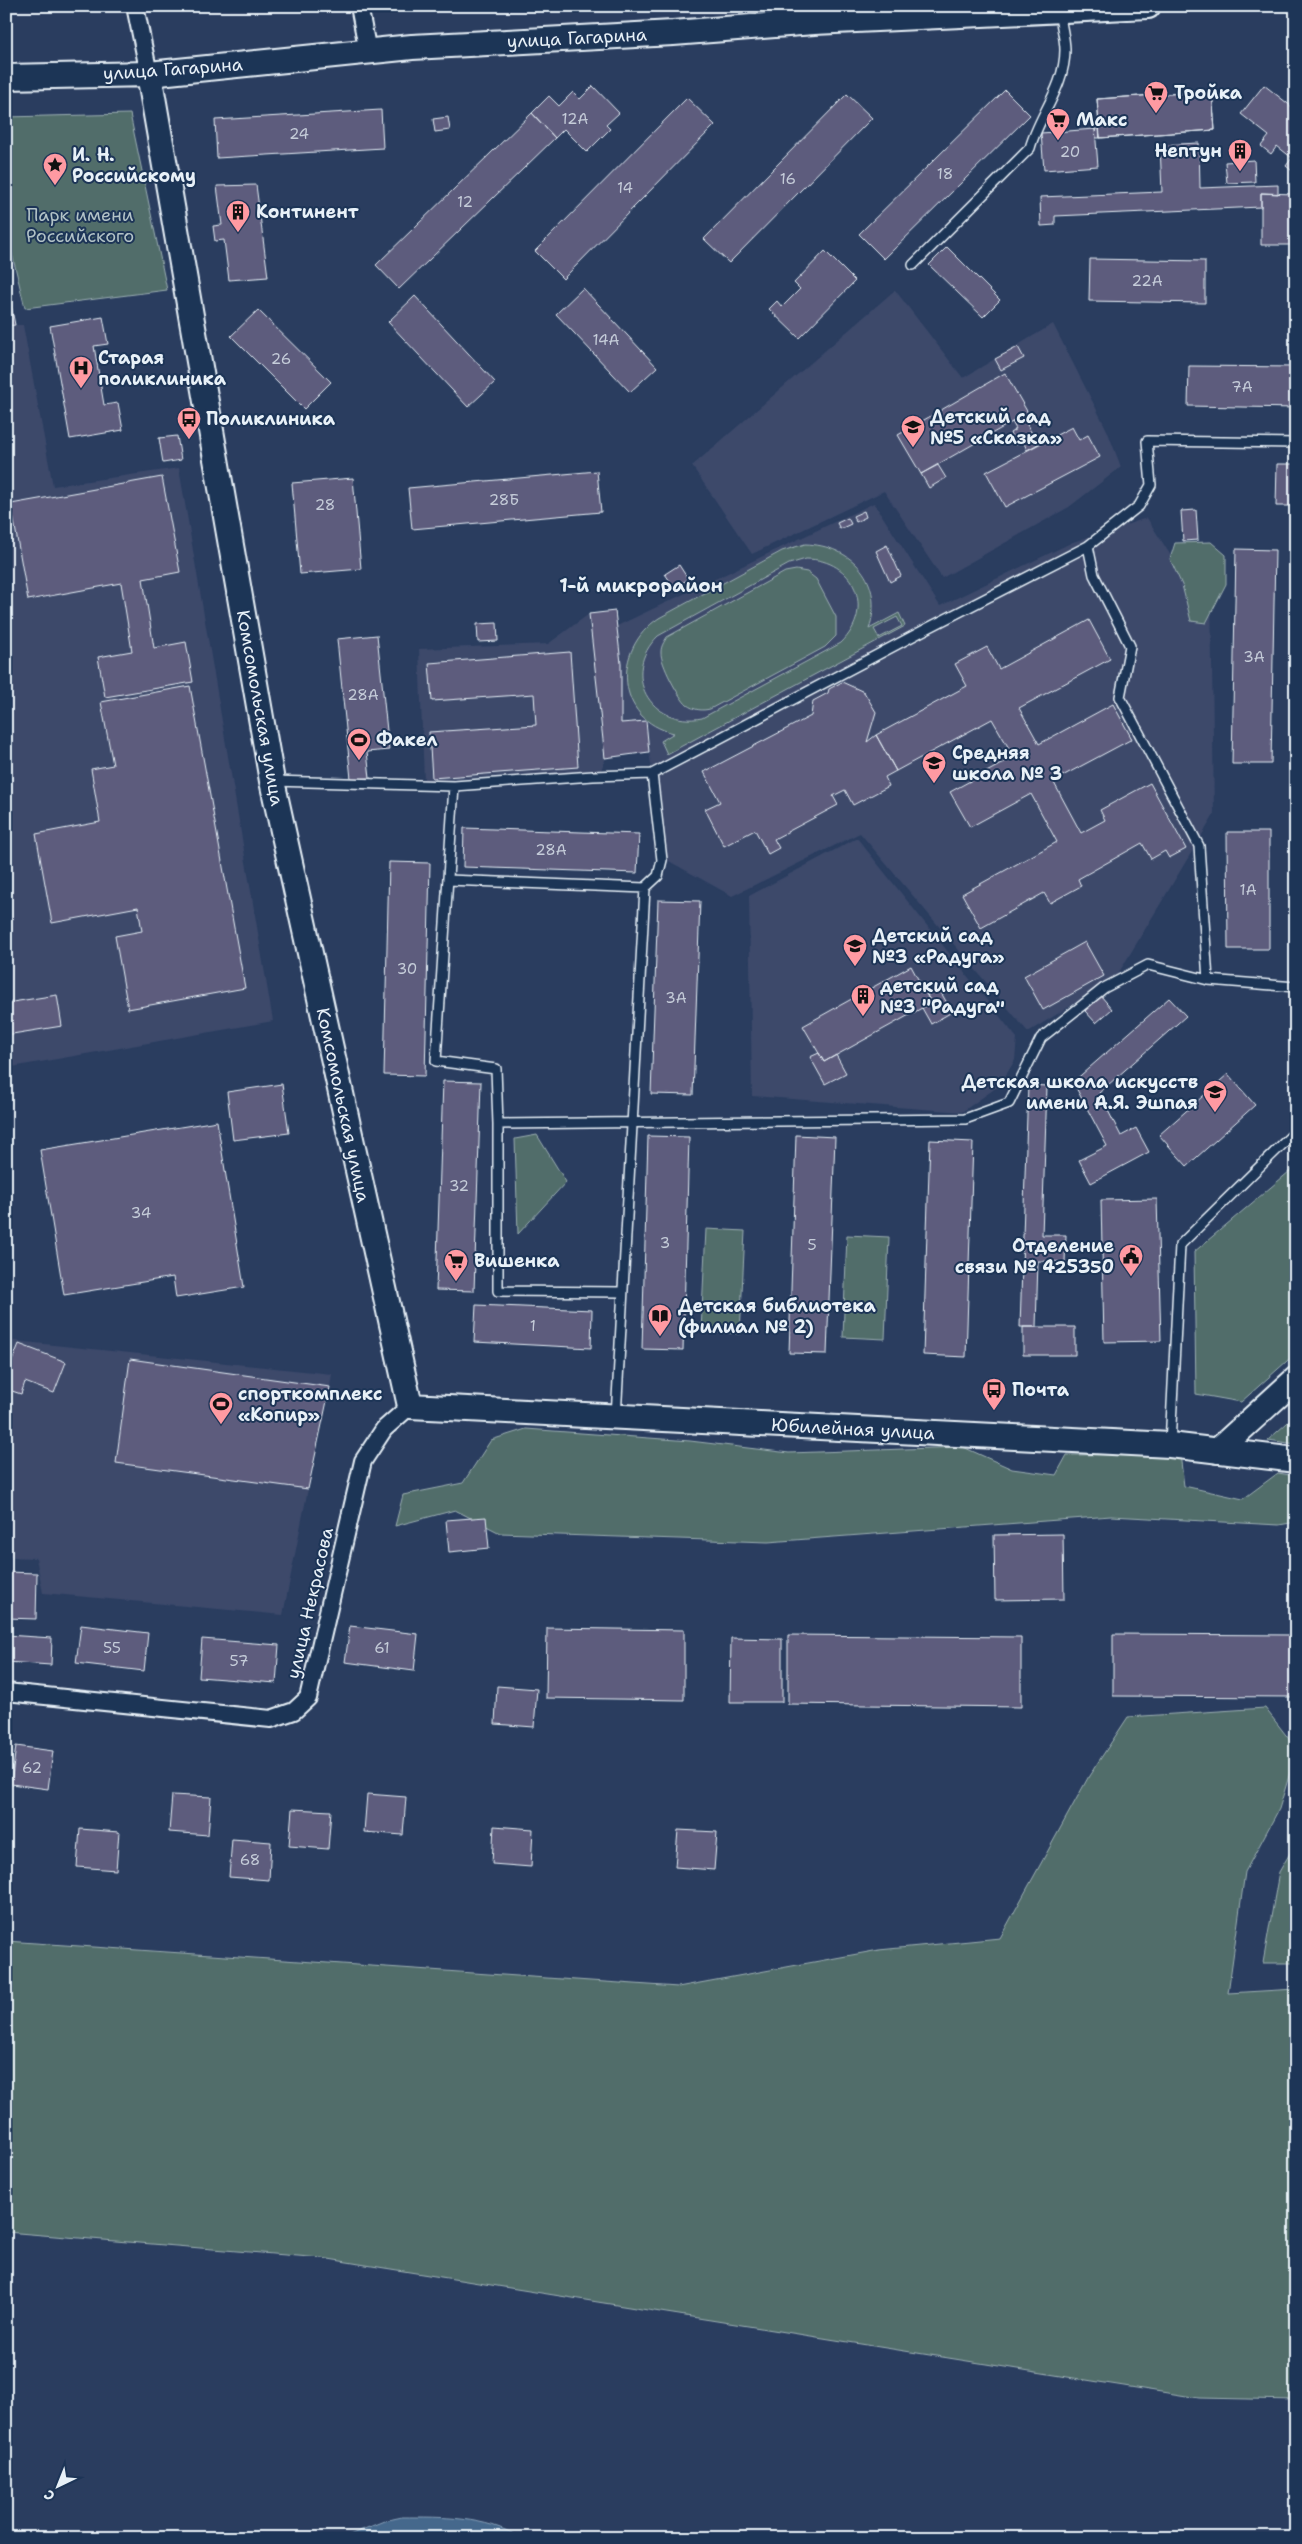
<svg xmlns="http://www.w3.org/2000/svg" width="1302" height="2544" font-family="'Shantell Sans',sans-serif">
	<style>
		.built { fill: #3c496b }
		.green { fill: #516d6b; stroke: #9cafb2; fill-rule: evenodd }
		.water { fill: #45688c; stroke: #869fb7 }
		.building { fill: #5d5c7d; stroke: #e8f1f8 }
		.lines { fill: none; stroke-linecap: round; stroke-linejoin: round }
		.lane-casing { stroke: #e8f1f8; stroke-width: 12 }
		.street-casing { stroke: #e8f1f8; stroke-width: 20 }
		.secondary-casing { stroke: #e8f1f8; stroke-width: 28 }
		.lane { stroke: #1d3557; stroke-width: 9 }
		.street { stroke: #1d3557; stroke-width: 16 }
		.secondary { stroke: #1d3557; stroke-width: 24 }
		.labels { text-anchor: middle; stroke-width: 4; stroke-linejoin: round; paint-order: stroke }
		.number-label { font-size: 15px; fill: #c5ccd9 }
		.street-label { font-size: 18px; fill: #e8f1f8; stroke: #1d3557 }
		.poi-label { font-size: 18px; font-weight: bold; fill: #e8f1f8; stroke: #1d3557; text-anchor: start }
		.park-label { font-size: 18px; fill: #b3c3c7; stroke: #1d3557 }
		.neighbourhood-label { font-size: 19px; font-weight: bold; fill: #e8f1f8; stroke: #1d3557 }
	</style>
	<rect width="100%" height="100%" fill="#2a3d5f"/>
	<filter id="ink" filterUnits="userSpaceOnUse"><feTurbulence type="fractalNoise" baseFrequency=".02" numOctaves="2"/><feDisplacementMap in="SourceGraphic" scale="10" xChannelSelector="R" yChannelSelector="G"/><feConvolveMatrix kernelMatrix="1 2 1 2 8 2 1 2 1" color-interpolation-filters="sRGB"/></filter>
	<g filter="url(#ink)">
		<path class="built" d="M895 290 963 378 1053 324 1107 430 1121 467 1069 507 942 578 884 491 752 554 692 466Z
			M15 325H23L53 486 179 468 273 1021 6 1068V326Z
			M874 503 940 606 1073 542 1147 518 1173 559 1211 585 1214 815 1115 979 1028 1032 860 833 732 896 667 860 649 752 606 758 601 770 424 781 419 649 548 644 589 614 615 611 617 626Z
			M857 838 1017 1038 1015 1060 1000 1085 962 1112 752 1096 749 896Z
			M6 1340 332 1374 330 1387 130 1359 116 1463 308 1489 283 1615 43 1593 36 1558 6 1557Z"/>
		<path class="green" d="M130 114 167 290 25 308 6 229V117Z
			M1211 542 1226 555V584L1206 623 1191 621 1182 585 1170 559 1175 543Z
			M805 544C852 545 885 582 869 629L899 613 905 626 667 754 661 741 674 733C615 720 612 649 659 618L782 551ZM806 559C854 559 876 609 841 643L702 718C650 728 620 673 658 636L789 564ZM897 617 902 626 879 638 874 629Z
			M796 570 807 572 816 579 836 617V636L825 647 710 709C702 711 694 710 687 705 679 698 660 663 661 652 661 646 664 642 667 637L785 572Z
			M537 1135 566 1182 518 1234 515 1139Z
			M1296 1166V1353L1241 1402 1196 1394 1194 1252Z
			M706 1229 745 1231 740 1334 701 1331Z
			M847 1235 889 1237 885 1339 843 1337Z
			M1296 1415V1444L1268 1440Z
			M526 1429 690 1441 789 1453 963 1447 1012 1469 1056 1475 1067 1455 1180 1454 1184 1486 1243 1499 1278 1473 1296 1476V1522L1279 1525 1111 1516 768 1542 500 1533 455 1510 395 1526 403 1495 463 1483 491 1440Z
			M1265 1708 1296 1748V1753L1279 1809 1245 1872 1228 1993 1296 1989V2400L1199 2398 322 2258 6 2232V1941L678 1987 879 1950 1000 1938 1089 1776 1128 1717Z
			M1296 1843V1963H1263L1279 1872Z"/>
		<path class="water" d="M402 2517C442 2517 485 2516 521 2538H342L384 2521Z"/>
		<path class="building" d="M1264 85 1296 110V174L1286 166 1292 158 1277 146 1271 154 1261 146 1269 136 1241 114Z
			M593 86 619 113 606 125 610 129 587 152 564 129 555 138 532 113 549 96 559 106 573 92 580 99Z
			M1005 90 1030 115 884 259 859 234Z
			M1212 91 1215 130 1100 138 1097 99Z
			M1212 91 1215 130 1100 138 1097 99Z
			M847 94 872 118 729 263 704 239Z
			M687 98 715 125 563 279 535 251Z
			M381 110 383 148 217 158 215 120Z
			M532 113 555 138 399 289 376 265Z
			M448 117 450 130 435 132 433 119Z
			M1095 129 1098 166 1044 170 1041 133Z
			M1095 129H1099L1100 138H1096Z
			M1199 143 1200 188 1278 185V194L1261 193V207L1055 216V225L1041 226 1040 197 1162 192 1160 145Z
			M1254 160 1255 182 1227 183 1225 162Z
			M256 185 268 277 229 280 224 240 215 241 213 226 222 225 217 186Z
			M1261 193 1296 194V245H1261Z
			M947 247 1000 300 983 317 929 265Z
			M825 251 855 281 799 338 769 309 777 301 782 307 800 289 794 283Z
			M1090 259 1205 261V303L1089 301Z
			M583 288 657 367 630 392 556 314Z
			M9 295 15 325 6 326V296Z
			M415 296 495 382 468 407 388 322Z
			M258 310 331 382 304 409 231 336Z
			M103 317 108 344 94 346 104 405 118 403 123 430 70 439 50 326Z
			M1018 347 1024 358 1001 370 995 359Z
			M1189 366 1296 367V408L1188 406Z
			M1005 373 1028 413 921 474 898 435Z
			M1022 416 1038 444 1027 450 1023 441 1016 445 1010 433 1016 429 1012 422Z
			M1072 427 1079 440 1088 435 1100 457 1005 507 986 472Z
			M177 436 181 460 163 463 159 438Z
			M1277 464H1296V506H1276Z
			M938 465 946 478 929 488 921 474Z
			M597 471 601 512 412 529 408 488Z
			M162 477 180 572 143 579 154 648 186 642 193 682 105 697 98 657 132 651 121 583 28 600 11 504Z
			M353 478 361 569 300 574 292 483Z
			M1196 510 1198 540 1183 541 1181 511Z
			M864 511 866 517 856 522 853 516Z
			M848 518 851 524 840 529 837 523Z
			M887 545 901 576 890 582 876 551Z
			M1236 549 1275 550 1271 764H1232Z
			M679 565 688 579 675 588 665 574Z
			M615 611 621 663V723L646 721 649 752 605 758 589 614Z
			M1089 620 1110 659 1019 708 1039 744 1113 704 1132 739 1053 781 1081 833 1105 820 1100 810 1150 783 1186 849 1169 858 1165 851 1151 859 1142 843 1078 879 1081 886 1050 903 1044 893 981 928 962 894 1057 842 1031 794 970 827 950 792 1014 757 992 719 896 771 876 735 967 686 955 664 987 647 999 669Z
			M497 623 498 641 478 642 477 624Z
			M377 635 389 750 367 752 370 778 351 779 337 639Z
			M570 652 578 767 432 778 429 732 536 725 534 694 432 701 429 663Z
			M842 682 864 692 876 712 867 742 876 735 896 771 885 777 889 786 853 805 845 790 833 796 838 805 774 839 779 848 768 854 755 830 724 846 705 809 720 802 704 772 811 716 813 701 828 693 829 689Z
			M190 686 245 988 128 1009 115 936 142 931 138 907 52 923 36 834 100 822 91 769 113 765 101 702Z
			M464 828 639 834 637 873 463 867Z
			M1227 832H1269V949H1228Z
			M389 862 430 863 425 1076 384 1075Z
			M658 900 700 901 693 1095 651 1094Z
			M1085 942 1104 976 1043 1010 1024 976Z
			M911 966 931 1003 824 1062 803 1026Z
			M939 989 952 1012 931 1024 922 1008 931 1003 927 995Z
			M57 995 62 1026 6 1035V1003Z
			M1101 996 1112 1009 1096 1023 1085 1011Z
			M1169 998 1186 1016 1099 1093 1121 1136 1136 1128 1149 1152 1091 1183 1079 1160 1107 1146 1073 1082Z
			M819 1053 824 1062 836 1055 846 1073 825 1084 810 1057Z
			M1228 1074 1255 1105 1187 1166 1159 1135Z
			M443 1081 481 1082 474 1291 436 1290Z
			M282 1084 289 1133 233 1140 227 1092Z
			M1028 1085 1047 1086 1042 1235H1066L1065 1262 1038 1261 1036 1327H1020Z
			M217 1121 244 1287 176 1298 173 1277 64 1295 40 1150Z
			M796 1135 835 1137 827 1354 789 1353Z
			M648 1136 689 1137 683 1350 642 1349Z
			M930 1140 973 1142 966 1357 923 1355Z
			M1157 1199 1161 1341 1104 1342 1101 1200Z
			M476 1305 592 1310 591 1348 474 1342Z
			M1023 1327H1075V1355H1023Z
			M19 1344 66 1362 54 1393 25 1382 21 1394 6 1389V1376Z
			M130 1359 330 1387 308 1489 116 1463Z
			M486 1517 489 1548 449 1552 446 1520Z
			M1063 1534 1064 1599 995 1600 994 1535Z
			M6 1572 37 1573 36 1619 6 1618Z
			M81 1625 148 1633 144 1671 76 1663Z
			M350 1626 418 1634 414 1671 345 1662Z
			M547 1628 684 1630V1700L546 1698Z
			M1113 1634 1295 1635V1697L1113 1696Z
			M6 1635 52 1638 51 1665 6 1662Z
			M788 1635 1021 1637V1707L788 1704Z
			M731 1638 782 1639V1702H730Z
			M202 1639 279 1645 276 1683 199 1677Z
			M497 1686 537 1689 534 1727 495 1724Z
			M16 1746 53 1751 48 1789 11 1784Z
			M367 1794 406 1797 403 1835 364 1832Z
			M172 1795 211 1797 208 1835 169 1832Z
			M292 1809 331 1811 328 1849 289 1846Z
			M494 1826 533 1829 531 1867 492 1864Z
			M80 1829 119 1832 116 1870 77 1867Z
			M678 1830 717 1832 714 1870 675 1867Z
			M232 1839 271 1842 269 1880 229 1877Z"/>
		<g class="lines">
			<defs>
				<path id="lane" d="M913 265 1030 148C1039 115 1065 87 1065 50 1065 38 1061 24 1059 12
					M1296 443 1147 441 1151 485 1139 506 1088 546 1094 575 1130 646 1120 697 1199 846 1208 980 1296 987
					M272 781 454 786 593 776 652 774 930 627 1088 546
					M454 786 436 1061 496 1069 498 1124 965 1119 1009 1103 1041 1038 1104 988 1148 965 1208 980
					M448 880 645 888
					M498 1124V1291L622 1292
					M616 1417 645 888 658 876 662 860 652 774
					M1170 1445 1180 1245 1296 1131"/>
				<path id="street" d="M135 6 149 74
					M359 6 368 52
					M6 1692 271 1719 294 1711 308 1698 363 1461 384 1429 410 1406"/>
				<path id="secondary" d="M149 74 272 781 410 1406 1170 1445 1296 1460
					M6 77 149 74 412 47 673 33 814 22 1148 6
					M1217 1451 1296 1379"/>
			</defs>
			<use href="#lane" class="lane-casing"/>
			<use href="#street" class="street-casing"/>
			<use href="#secondary" class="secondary-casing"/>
			<use href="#lane" class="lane"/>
			<use href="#street" class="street"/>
			<use href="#secondary" class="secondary"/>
		</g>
	</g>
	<defs>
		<symbol id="supermarket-pin" viewBox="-11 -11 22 30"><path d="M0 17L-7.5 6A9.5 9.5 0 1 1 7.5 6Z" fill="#ff9aa2" stroke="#1d3557"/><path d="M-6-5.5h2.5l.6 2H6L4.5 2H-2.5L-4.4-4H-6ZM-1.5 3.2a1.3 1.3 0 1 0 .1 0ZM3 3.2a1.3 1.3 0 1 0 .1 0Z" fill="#111"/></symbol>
		<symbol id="building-pin" viewBox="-11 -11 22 30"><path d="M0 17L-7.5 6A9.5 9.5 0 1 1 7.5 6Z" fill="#ff9aa2" stroke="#1d3557"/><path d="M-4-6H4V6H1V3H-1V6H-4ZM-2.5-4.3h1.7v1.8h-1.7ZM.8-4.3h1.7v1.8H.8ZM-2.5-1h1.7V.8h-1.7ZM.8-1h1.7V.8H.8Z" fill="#111"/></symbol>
		<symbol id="sight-pin" viewBox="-11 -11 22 30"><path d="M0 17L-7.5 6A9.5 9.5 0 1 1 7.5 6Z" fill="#ff9aa2" stroke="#1d3557"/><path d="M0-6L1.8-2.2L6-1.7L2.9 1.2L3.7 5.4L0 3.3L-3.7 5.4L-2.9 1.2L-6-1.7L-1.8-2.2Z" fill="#111"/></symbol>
		<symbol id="hospital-pin" viewBox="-11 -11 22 30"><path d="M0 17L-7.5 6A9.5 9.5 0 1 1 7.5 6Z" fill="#ff9aa2" stroke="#1d3557"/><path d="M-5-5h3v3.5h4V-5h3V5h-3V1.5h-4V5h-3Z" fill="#111"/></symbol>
		<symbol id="bus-pin" viewBox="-11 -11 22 30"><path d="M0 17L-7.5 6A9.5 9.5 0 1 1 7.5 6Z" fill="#ff9aa2" stroke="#1d3557"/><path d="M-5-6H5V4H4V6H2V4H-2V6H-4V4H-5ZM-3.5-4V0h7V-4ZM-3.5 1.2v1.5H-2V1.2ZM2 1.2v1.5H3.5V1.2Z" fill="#111"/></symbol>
		<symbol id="school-pin" viewBox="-11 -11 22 30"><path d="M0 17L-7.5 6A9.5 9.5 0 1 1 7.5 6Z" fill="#ff9aa2" stroke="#1d3557"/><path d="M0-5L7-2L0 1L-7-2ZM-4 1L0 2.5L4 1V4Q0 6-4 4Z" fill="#111"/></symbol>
		<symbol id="stadium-pin" viewBox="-11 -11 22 30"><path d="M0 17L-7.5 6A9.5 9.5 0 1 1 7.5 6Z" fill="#ff9aa2" stroke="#1d3557"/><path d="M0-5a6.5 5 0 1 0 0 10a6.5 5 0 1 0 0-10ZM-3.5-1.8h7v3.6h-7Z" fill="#111"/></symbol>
		<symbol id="civic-pin" viewBox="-11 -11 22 30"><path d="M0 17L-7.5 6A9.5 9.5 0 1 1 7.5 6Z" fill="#ff9aa2" stroke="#1d3557"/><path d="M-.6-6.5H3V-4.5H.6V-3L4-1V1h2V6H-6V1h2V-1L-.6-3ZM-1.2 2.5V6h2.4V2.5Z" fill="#111"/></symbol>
		<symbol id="library-pin" viewBox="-11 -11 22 30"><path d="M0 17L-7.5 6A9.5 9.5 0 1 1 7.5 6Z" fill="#ff9aa2" stroke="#1d3557"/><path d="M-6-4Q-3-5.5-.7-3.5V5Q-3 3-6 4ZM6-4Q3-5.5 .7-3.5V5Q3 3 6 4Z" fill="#111"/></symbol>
	</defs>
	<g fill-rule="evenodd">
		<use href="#supermarket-pin" x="1142" y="79" width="28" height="38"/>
		<use href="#supermarket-pin" x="1044" y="106" width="28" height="38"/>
		<use href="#building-pin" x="1226" y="137" width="28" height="38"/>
		<use href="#sight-pin" x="41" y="151" width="28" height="38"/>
		<use href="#building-pin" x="224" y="198" width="28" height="38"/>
		<use href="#hospital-pin" x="67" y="354" width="28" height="38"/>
		<use href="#bus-pin" x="175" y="405" width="28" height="38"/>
		<use href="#school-pin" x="899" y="413" width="28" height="38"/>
		<use href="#stadium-pin" x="345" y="726" width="28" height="38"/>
		<use href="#school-pin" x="920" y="749" width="28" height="38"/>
		<use href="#school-pin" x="841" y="932" width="28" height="38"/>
		<use href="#building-pin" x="849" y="982" width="28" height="38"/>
		<use href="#school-pin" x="1201" y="1078" width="28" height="38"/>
		<use href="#civic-pin" x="1117" y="1242" width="28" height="38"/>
		<use href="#supermarket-pin" x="442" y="1247" width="28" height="38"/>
		<use href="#library-pin" x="646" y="1302" width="28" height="38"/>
		<use href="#bus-pin" x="980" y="1376" width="28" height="38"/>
		<use href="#stadium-pin" x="207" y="1390" width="28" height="38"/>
	</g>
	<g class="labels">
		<g class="number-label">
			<text x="575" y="124">12А</text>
			<text x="299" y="139">24</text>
			<text x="1070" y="157">20</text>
			<text x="945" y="179">18</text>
			<text x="788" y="184">16</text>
			<text x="625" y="193">14</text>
			<text x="465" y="207">12</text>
			<text x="1147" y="286">22А</text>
			<text x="606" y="345">14А</text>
			<text x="281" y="364">26</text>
			<text x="1242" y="392">7А</text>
			<text x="504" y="505">28Б</text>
			<text x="325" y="510">28</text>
			<text x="1254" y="662">3А</text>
			<text x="363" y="700">28А</text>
			<text x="551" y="855">28А</text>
			<text x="1248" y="895">1А</text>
			<text x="407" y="974">30</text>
			<text x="676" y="1003">3А</text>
			<text x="459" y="1191">32</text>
			<text x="141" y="1218">34</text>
			<text x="665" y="1248">3</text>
			<text x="812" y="1250">5</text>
			<text x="533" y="1331">1</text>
			<text x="112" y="1653">55</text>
			<text x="382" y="1653">61</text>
			<text x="239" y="1666">57</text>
			<text x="32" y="1773">62</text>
			<text x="250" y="1865">68</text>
		</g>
		<g class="street-label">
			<text transform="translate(577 38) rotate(-3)" y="6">улица Гагарина</text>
			<text transform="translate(173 69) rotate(-4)" y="6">улица Гагарина</text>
			<text transform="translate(260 708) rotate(80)" y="6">Комсомольская улица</text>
			<text transform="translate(343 1105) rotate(78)" y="6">Комсомольская улица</text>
			<text transform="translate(853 1429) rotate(3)" y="6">Юбилейная улица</text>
			<text transform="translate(310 1603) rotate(-77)" y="6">улица Некрасова</text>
		</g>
		<g class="poi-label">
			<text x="1174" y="99">Тройка</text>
			<text x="1076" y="126">Макс</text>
			<text x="1222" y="157" text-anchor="end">Нептун</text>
			<text x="72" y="161">И. Н.<tspan x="72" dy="21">Российскому</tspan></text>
			<text x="256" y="218">Континент</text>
			<text x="98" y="364">Старая<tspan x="98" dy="21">поликлиника</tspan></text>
			<text x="930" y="423">Детский сад<tspan x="930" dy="21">№5 «Сказка»</tspan></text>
			<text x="206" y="425">Поликлиника</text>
			<text x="376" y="746">Факел</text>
			<text x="952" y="759">Средняя<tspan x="952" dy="21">школа № 3</tspan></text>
			<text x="872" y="942">Детский сад<tspan x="872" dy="21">№3 «Радуга»</tspan></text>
			<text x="880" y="992">детский сад<tspan x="880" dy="21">№3 "Радуга"</tspan></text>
			<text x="1198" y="1088" text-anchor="end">Детская школа искусств<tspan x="1198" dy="21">имени А.Я. Эшпая</tspan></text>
			<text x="1114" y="1252" text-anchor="end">Отделение<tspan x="1114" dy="21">связи № 425350</tspan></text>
			<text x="474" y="1267">Вишенка</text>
			<text x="678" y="1312">Детская библиотека<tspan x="678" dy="21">(филиал № 2)</tspan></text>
			<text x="1012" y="1396">Почта</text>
			<text x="238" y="1400">спорткомплекс<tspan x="238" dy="21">«Копир»</tspan></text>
		</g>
		<g class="park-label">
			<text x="80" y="221">Парк имени<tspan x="80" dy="21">Российского</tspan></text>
		</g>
		<g class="neighbourhood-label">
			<text x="641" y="592">1-й микрорайон</text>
		</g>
	</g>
	<rect width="1302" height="2544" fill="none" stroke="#1d3557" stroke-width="25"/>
	<rect x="12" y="12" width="1277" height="2519" fill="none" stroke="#e8f1f8" stroke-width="2" filter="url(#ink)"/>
	<g transform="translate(58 2486) rotate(223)" stroke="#1d3557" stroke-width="4" paint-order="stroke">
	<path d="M0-4L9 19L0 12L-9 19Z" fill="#e8f1f8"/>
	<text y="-8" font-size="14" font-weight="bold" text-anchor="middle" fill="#e8f1f8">С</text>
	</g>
</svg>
